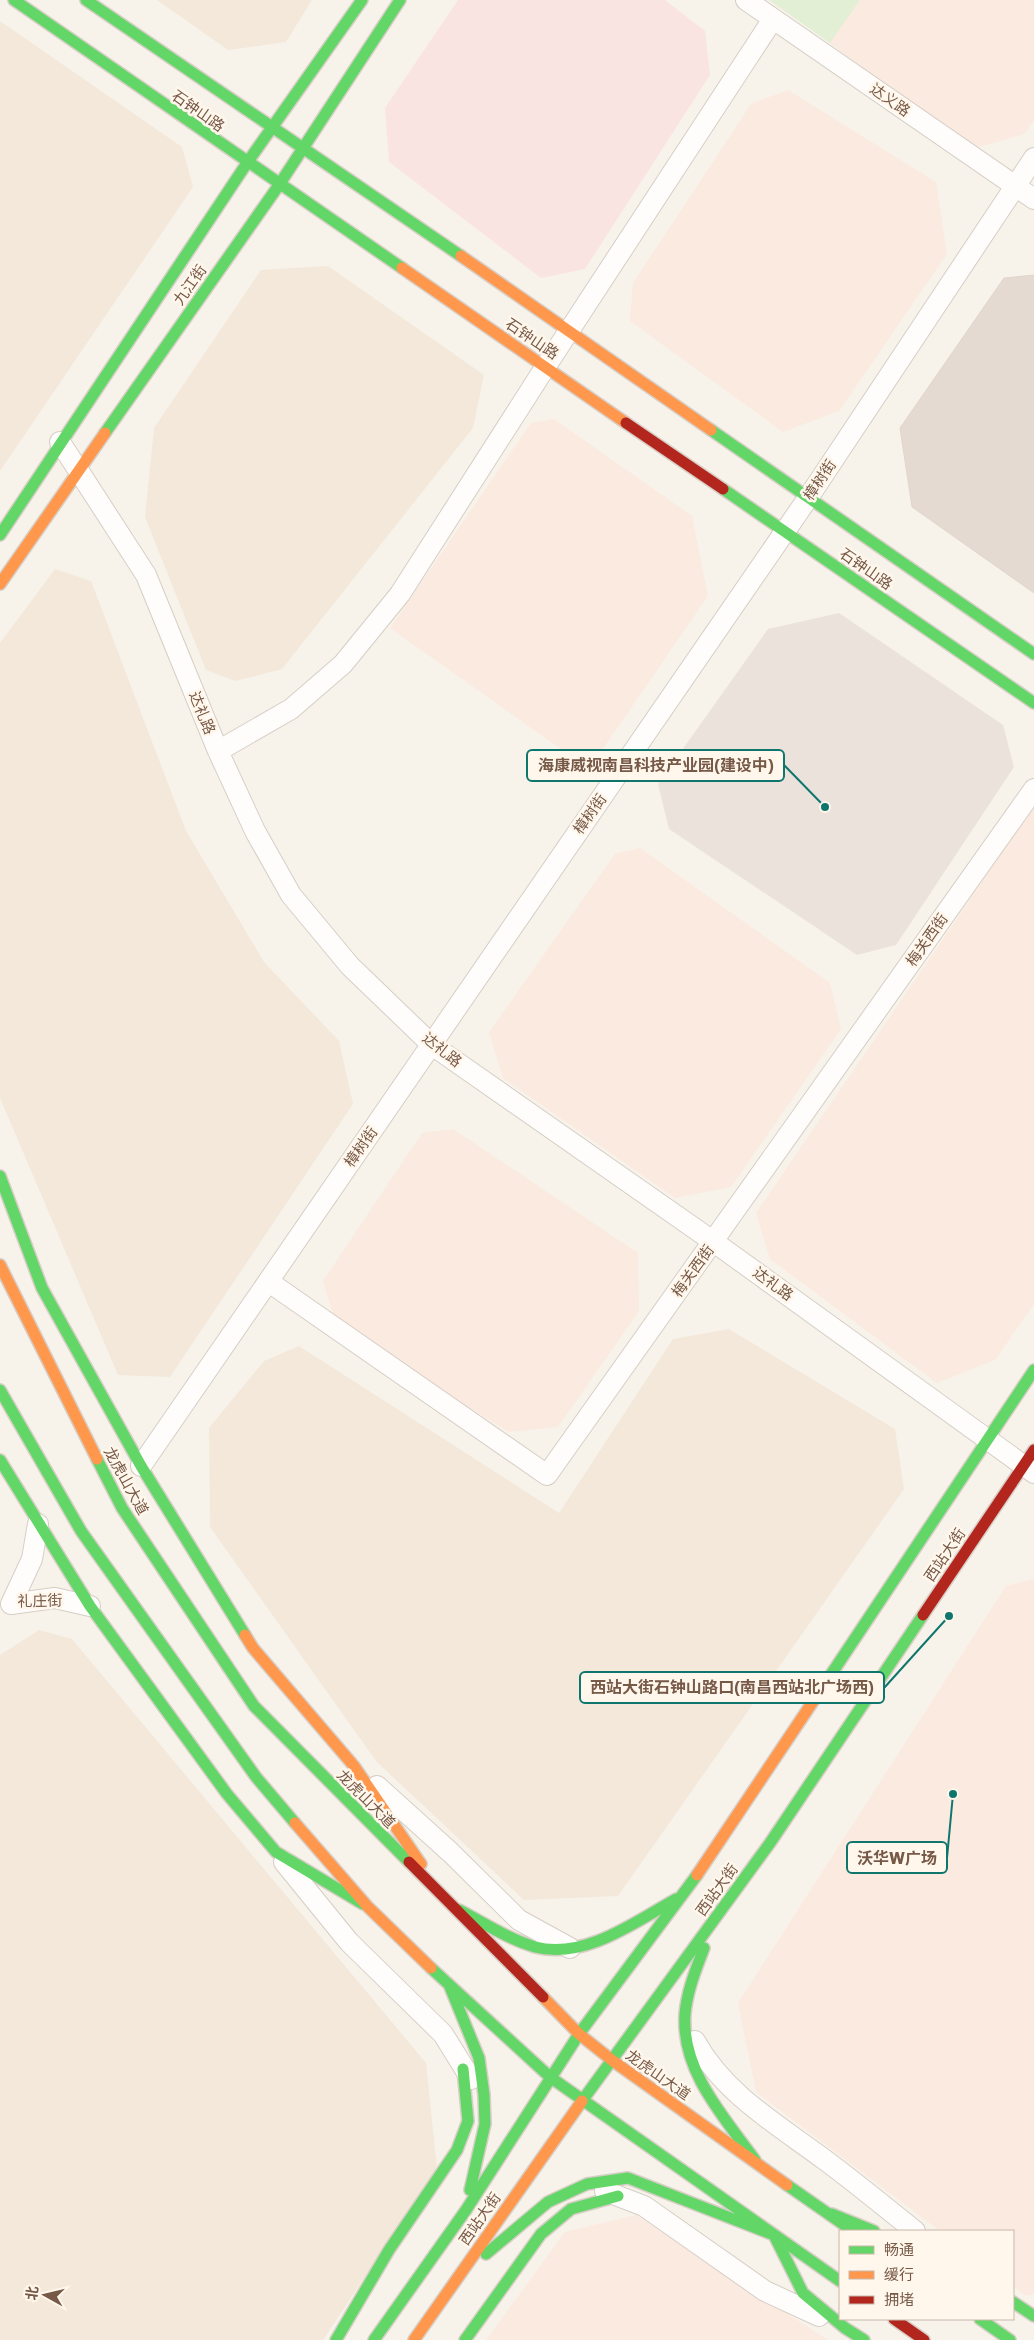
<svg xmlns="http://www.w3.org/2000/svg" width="1034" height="2340" font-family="'Golos Text','Noto Sans SC',sans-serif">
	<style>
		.residential { fill: #f3e8da }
		.commercial { fill: #fbeae0 }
		.industrial { fill: #ebe2db }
		.medical { fill: #fae4e2 }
		.green { fill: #e3efd4 }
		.building { fill: #e4dad1; stroke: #e1d6cc }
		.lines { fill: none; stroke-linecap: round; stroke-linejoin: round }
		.street-casing { stroke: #d6cec6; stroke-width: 22 }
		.fast-casing { stroke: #d7cec6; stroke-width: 14 }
		.slow-casing { stroke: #d7cec6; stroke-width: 14 }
		.jam-casing { stroke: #d7cec6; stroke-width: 14 }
		.street { stroke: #fefdfc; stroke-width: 20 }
		.fast { stroke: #63d668; stroke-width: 11 }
		.slow { stroke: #ff974d; stroke-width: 11 }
		.jam { stroke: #b3261e; stroke-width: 11 }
		.labels { text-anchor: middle; stroke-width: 5; stroke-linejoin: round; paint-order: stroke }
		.street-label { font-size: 15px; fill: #775948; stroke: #fff7eb }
		.leader { fill: none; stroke: #0f766e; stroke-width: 2 }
		.callout-dot { fill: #0f766e; stroke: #fff7eb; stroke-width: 2 }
		.callout { fill: #fff7eb; stroke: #0f766e; stroke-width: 2 }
		.callout-label { font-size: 16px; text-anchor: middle; font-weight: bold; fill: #775948 }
	</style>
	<rect width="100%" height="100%" fill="#f7f3ea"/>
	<path class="residential" d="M157 0H312L286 42 228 50Z
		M0 21 182 147 193 187 0 471Z
		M328 266 484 375 473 428 282 669 235 681 206 670 145 517 154 428 261 270Z
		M55 569 91 581 186 831 264 962 339 1041 353 1104 170 1377 118 1375 0 1098V643Z
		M729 1329 895 1429 904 1489 618 1896 524 1900 376 1761 210 1527 209 1428 264 1361 299 1346 559 1513 673 1339Z
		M39 1630 72 1639 426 2063 437 2169 323 2340H0V1655Z"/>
	<path class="commercial" d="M860 0H1034V120L1024 134 972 149 830 43Z
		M788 90 936 182 947 254 839 411 783 432 630 321 633 283 751 104Z
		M554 419 692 516 708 596 589 769 390 628 531 423Z
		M1034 806V1304L995 1360 937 1383 770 1259 756 1213Z
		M640 848 830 983 841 1029 731 1187 675 1198 503 1078 489 1032 615 854Z
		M453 1129 638 1253 639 1311 558 1427 509 1432 337 1327 323 1281 422 1133Z
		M1034 1579V2294L1026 2296 1013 2286V2231H940L756 2092 738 2003 1006 1586Z
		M636 2215 828 2340H486L565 2232Z"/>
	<path class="industrial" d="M839 613 1003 725 1014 767 896 945 857 955 669 829 658 784 768 629Z"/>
	<path class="medical" d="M458 0H665L705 31 710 75 585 269 541 278 389 162 385 108Z"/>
	<path class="green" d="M769 0H860L830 43Z"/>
	<path class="building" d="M1034 275V593L912 507 900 428 1004 278Z"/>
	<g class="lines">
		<defs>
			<path id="street" d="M746 0 1034 199
				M60 442 146 575 218 751 255 831 291 895 350 966 432 1045 714 1242 1034 1473
				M218 751 291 709 343 664 400 594 546 366 773 19
				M269 1282 547 1475 1034 789
				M141 1466 808 498 1034 158
				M38 1524 32 1559 11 1604 55 1598 90 1606
				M377 1786 450 1852 519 1920 570 1948
				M284 1862 349 1942 443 2034 471 2079
				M695 2041C724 2094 778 2125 825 2160 856 2183 885 2207 915 2231
				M605 2191 644 2206 765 2291 819 2316"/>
			<path id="fast" d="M14 0 402 268
				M86 0 461 256
				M711 430 1034 654
				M105 433 279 185 400 0
				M723 489 1034 703
				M0 535 247 163 362 0
				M0 1176 42 1288 141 1466 245 1635
				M0 1390 81 1531 256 1777 295 1823
				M97 1459 122 1508 254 1706 409 1862
				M0 1460 90 1606 227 1794 276 1852 363 1904
				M818 1694 1034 1370
				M459 1910C484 1923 508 1939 535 1947 584 1960 635 1922 676 1899
				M704 1948C696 1969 687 1991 685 2014 681 2071 724 2117 755 2160
				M431 1968 550 2077 840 2281
				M450 1987 479 2058 484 2095 485 2124 470 2190
				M582 2101 770 1843 923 1615
				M787 2185 853 2231
				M832 2214 874 2231
				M486 2254 548 2202 587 2184 628 2178 774 2235 803 2293 845 2328 864 2340
				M1013 2302 1034 2316
				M980 2319 1010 2340
				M336 2340 389 2250 457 2150 468 2121 463 2069
				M374 2340 466 2210 579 2034 697 1875
				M465 2340 541 2234 571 2209 618 2196"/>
			<path id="slow" d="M461 256 711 430
				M402 268 626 423
				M0 584 105 433
				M0 1265 97 1459
				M245 1635 253 1648 354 1766 421 1864
				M295 1823 368 1907 431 1968
				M697 1875 818 1694
				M543 1997 579 2034 613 2061 787 2185
				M414 2340 582 2101"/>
			<path id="jam" d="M626 423 723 489
				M923 1615 1034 1450
				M409 1862 543 1997
				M894 2319 924 2340"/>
		</defs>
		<use href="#street" class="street-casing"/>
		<use href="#fast" class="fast-casing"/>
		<use href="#slow" class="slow-casing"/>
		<use href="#jam" class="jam-casing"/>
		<use href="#street" class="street"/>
		<use href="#fast" class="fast"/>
		<use href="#slow" class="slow"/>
		<use href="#jam" class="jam"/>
	</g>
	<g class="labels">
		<g class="street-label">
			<text transform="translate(890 100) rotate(35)" y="5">达义路</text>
			<text transform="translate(198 111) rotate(35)" y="5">石钟山路</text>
			<text transform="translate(190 285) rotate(-55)" y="5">九江街</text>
			<text transform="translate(532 339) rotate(34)" y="5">石钟山路</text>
			<text transform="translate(820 480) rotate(-56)" y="5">樟树街</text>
			<text transform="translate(866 569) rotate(35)" y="5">石钟山路</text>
			<text transform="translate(202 713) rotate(68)" y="5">达礼路</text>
			<text transform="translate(590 814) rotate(-55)" y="5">樟树街</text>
			<text transform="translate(927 940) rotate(-55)" y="5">梅关西街</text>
			<text transform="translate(442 1050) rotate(38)" y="5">达礼路</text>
			<text transform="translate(361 1147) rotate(-55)" y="5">樟树街</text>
			<text transform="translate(693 1271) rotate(-54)" y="5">梅关西街</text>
			<text transform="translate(773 1284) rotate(36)" y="5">达礼路</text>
			<text transform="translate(126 1481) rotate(61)" y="5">龙虎山大道</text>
			<text transform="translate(945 1555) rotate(-56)" y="5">西站大街</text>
			<text transform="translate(40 1601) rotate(-1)" y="5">礼庄街</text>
			<text transform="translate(366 1799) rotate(45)" y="5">龙虎山大道</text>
			<text transform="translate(717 1890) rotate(-54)" y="5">西站大街</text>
			<text transform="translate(658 2075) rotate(35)" y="5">龙虎山大道</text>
			<text transform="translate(480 2219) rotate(-55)" y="5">西站大街</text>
		</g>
	</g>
	<path class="leader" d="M825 807L784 765M949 1616L884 1688M953 1794L947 1858"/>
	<g class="callout-dot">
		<circle cx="825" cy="807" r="5"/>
		<circle cx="949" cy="1616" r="5"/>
		<circle cx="953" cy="1794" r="5"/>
	</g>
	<g class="callout">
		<rect x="527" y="750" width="257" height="31" rx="5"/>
		<rect x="580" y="1672" width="304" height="31" rx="5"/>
		<rect x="847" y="1842" width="100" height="31" rx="5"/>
	</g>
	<g class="callout-label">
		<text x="656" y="771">海康威视南昌科技产业园(建设中)</text>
		<text x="732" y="1693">西站大街石钟山路口(南昌西站北广场西)</text>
		<text x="897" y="1864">沃华W广场</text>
	</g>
	<rect x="839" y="2230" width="175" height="90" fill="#fff7eb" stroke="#c9b8aa"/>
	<rect x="849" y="2246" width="25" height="8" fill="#63d668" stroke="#c9b8aa"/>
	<text x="884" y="2255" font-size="15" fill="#775948">畅通</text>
	<rect x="849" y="2271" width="25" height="8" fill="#ff974d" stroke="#c9b8aa"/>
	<text x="884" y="2280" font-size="15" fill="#775948">缓行</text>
	<rect x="849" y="2296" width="25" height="8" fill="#b3261e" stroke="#c9b8aa"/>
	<text x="884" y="2305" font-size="15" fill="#775948">拥堵</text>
	<g transform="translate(45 2295) rotate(278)" stroke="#fff7eb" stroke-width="4" paint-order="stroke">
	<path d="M0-4L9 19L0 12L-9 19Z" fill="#775948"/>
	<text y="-8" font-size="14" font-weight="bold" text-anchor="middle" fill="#775948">北</text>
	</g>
</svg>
